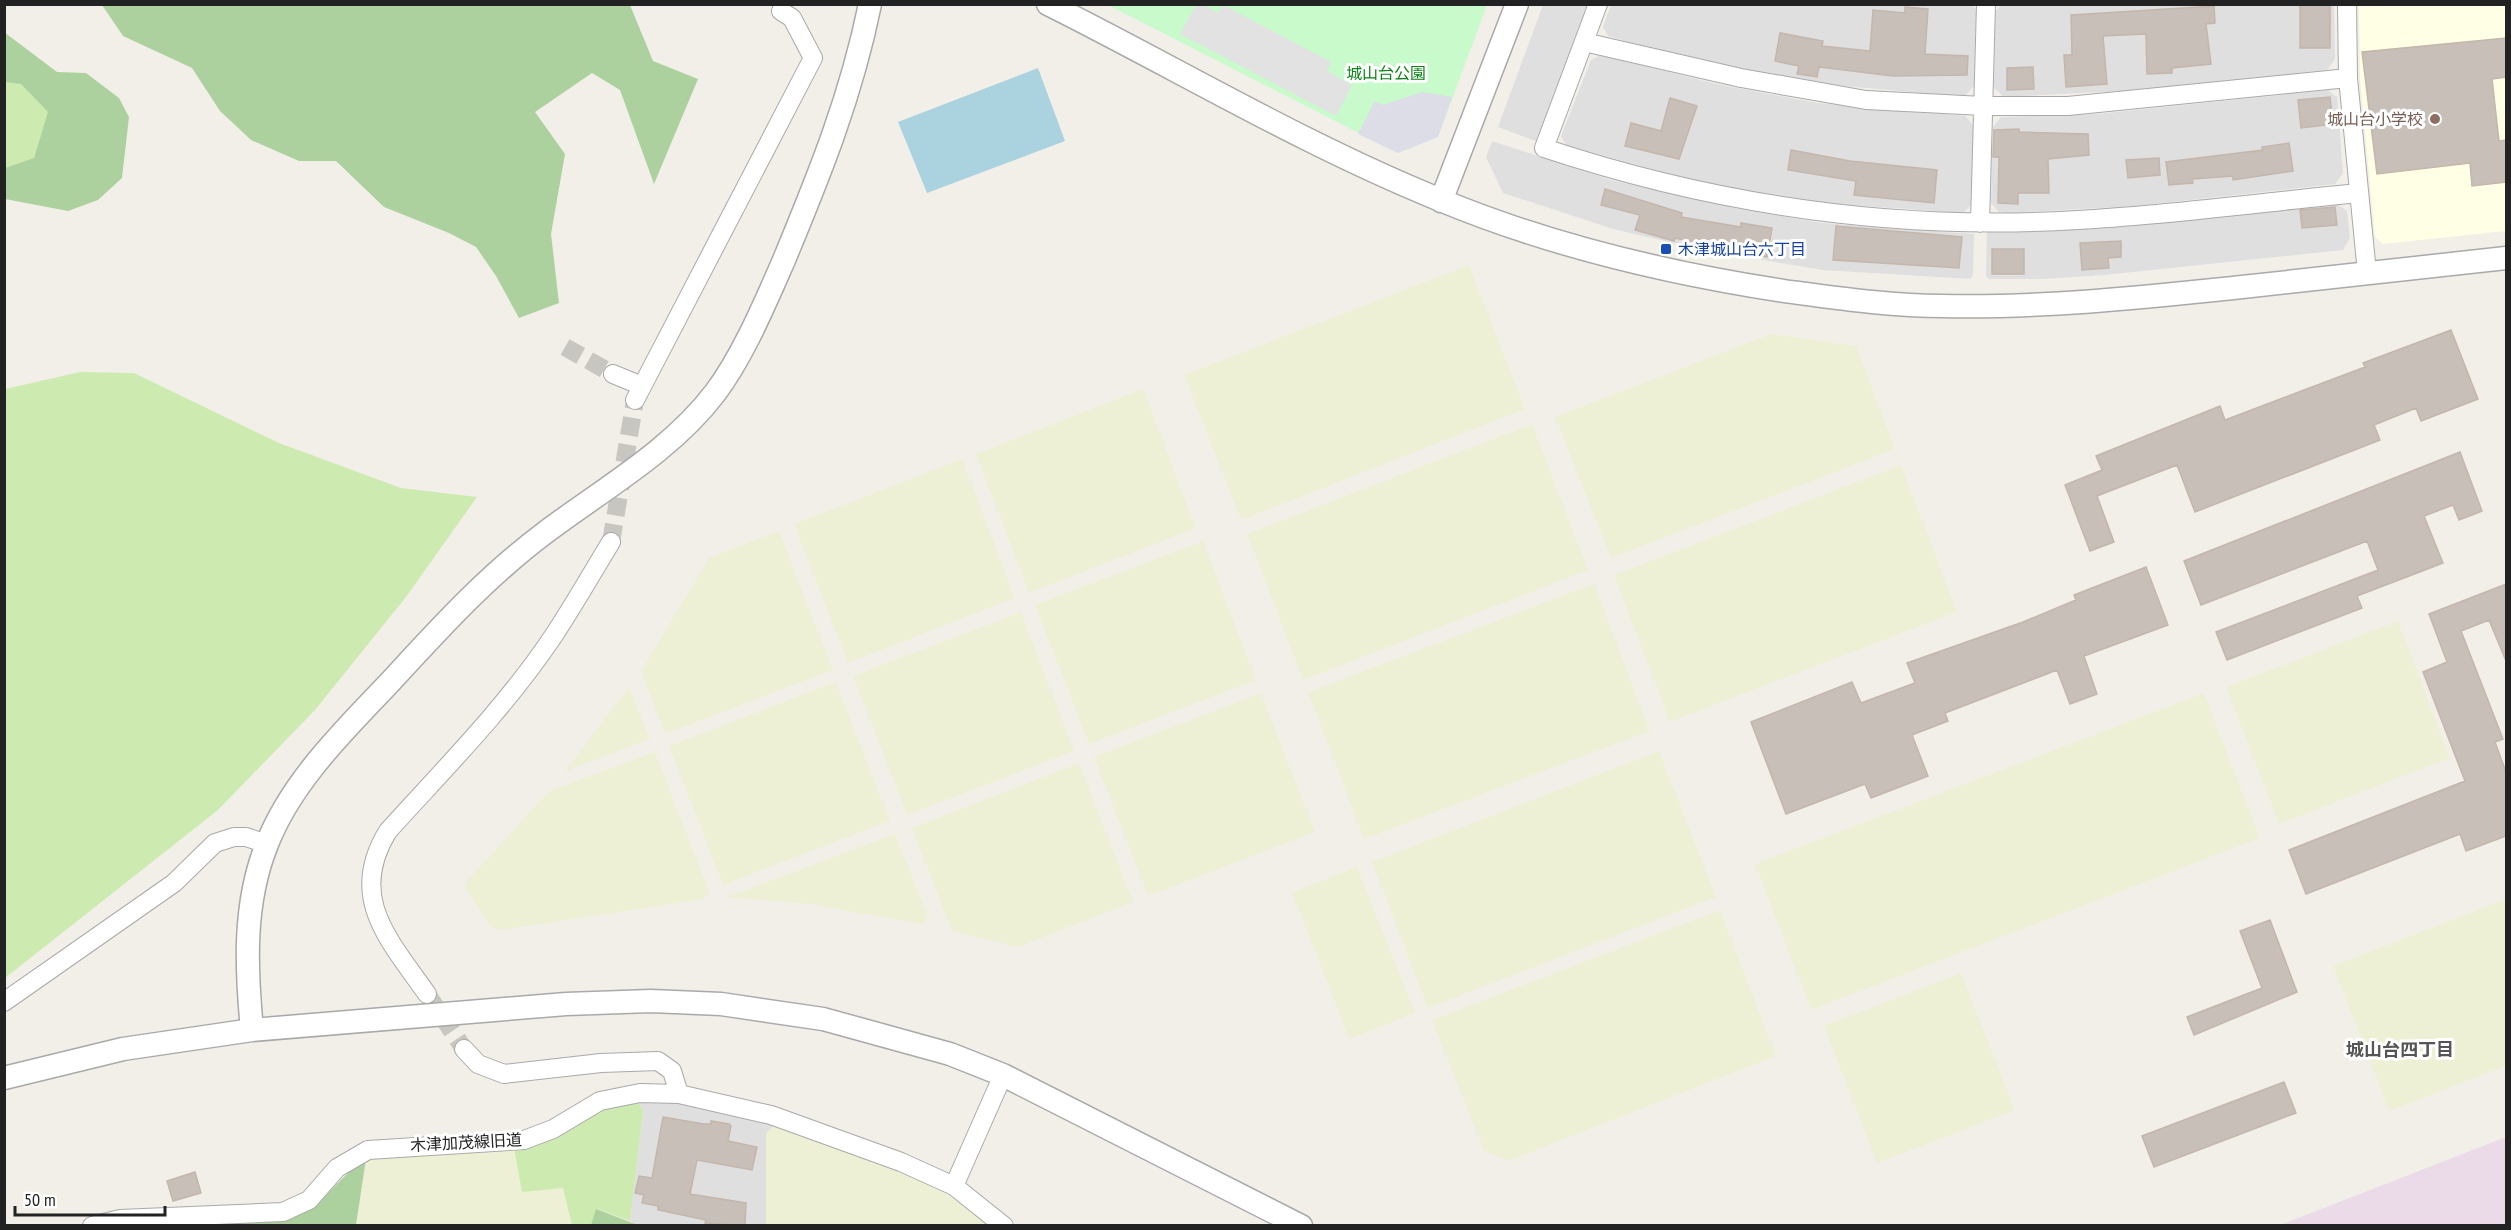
<svg xmlns="http://www.w3.org/2000/svg" width="2511" height="1230" font-family="'PT Sans Narrow','Noto Sans JP',sans-serif">
	<style>
		.residential { fill: #e0dfdf }
		.industrial { fill: #ebdbe8 }
		.education { fill: #ffffe5 }
		.farmland { fill: #eef0d5 }
		.grass { fill: #cdebb0 }
		.forest { fill: #add19e }
		.park { fill: #c8facc }
		.parking { fill: #e2e2e2 }
		.plaza { fill: #dddde8 }
		.water { fill: #aad3df }
		.building { fill: #c7bfb8; stroke: #c4b6ab; stroke-width: 1.5 }
		.lines { fill: none; stroke-linecap: round; stroke-linejoin: round }
		.minor-tunnel { stroke: #c8c6c1; stroke-width: 18; stroke-dasharray: 18 9; stroke-linecap: butt }
		.minor-casing { stroke: #a9a9a9; stroke-width: 20 }
		.tertiary-casing { stroke: #a9a9a9; stroke-width: 25 }
		.minor { stroke: #fff; stroke-width: 18 }
		.tertiary { stroke: #fff; stroke-width: 22 }
		.education-dot { fill: #8d6e63; stroke: #fff; stroke-width: 2 }
		.transit-dot { fill: #1a4fb4; stroke: #fff; stroke-width: 2 }
		.labels { text-anchor: middle; stroke-width: 6; stroke-linejoin: round; paint-order: stroke }
		.park-label { font-size: 16px; fill: #0c8416; stroke: #fff }
		.education-label { font-size: 16px; fill: #785e54; stroke: #fff; text-anchor: end }
		.transit-label { font-size: 16px; fill: #164399; stroke: #fff; text-anchor: start }
		.street-label { font-size: 16px; fill: #222; stroke: #fff }
		.neighbourhood-label { font-size: 18px; font-weight: bold; fill: #555; stroke: #fff }
	</style>
	<rect width="100%" height="100%" fill="#f2efe9"/>
	<path class="residential" d="M1543 5H1590L1538 142 1498 127Z
		M1611 5H1971L1976 9 1974 86 1964 97 1824 84 1683 57 1608 36 1603 27Z
		M2001 5H2334L2335 59 2327 70 2162 89 2004 97 1994 88 1995 12Z
		M1600 55 1721 85 1818 103 1965 116 1973 125 1972 204 1963 213 1810 202 1705 184 1566 145 1561 136 1591 60Z
		M2328 90 2337 97 2343 173 2335 184 2135 206 2007 213 1999 212 1991 203 1993 127 2001 117 2097 114Z
		M1492 141 1611 180 1739 209 1823 223 1974 234 1973 275 1970 279 1823 270 1703 250 1613 229 1503 193 1486 157Z
		M2336 203 2347 211 2350 238 2343 250 2104 275 2041 279H1989L1986 276 1987 232 2107 228Z
		M670 1099 775 1124 766 1134V1225L638 1226 630 1221 643 1112 639 1103Z"/>
	<path class="industrial" d="M2506 1137V1225H2280Z"/>
	<path class="education" d="M2359 5H2506V231L2383 244 2375 237 2360 78Z"/>
	<path class="farmland" d="M1469 265 1525 409 1241 520 1184 375Z
		M1771 334 1856 346 1895 449 1611 558 1555 417Z
		M1143 389 1196 528 1029 593 976 454Z
		M1532 424 1588 570 1303 680 1247 534Z
		M962 459 1015 598 848 663 794 524Z
		M1901 465 1957 612 1670 722 1614 575Z
		M779 531 833 670 665 734 641 671 709 558Z
		M1203 541 1256 680 1089 744 1035 605Z
		M1594 584 1650 731 1364 839 1308 692Z
		M1021 612 1074 751 907 815 853 676Z
		M2398 621 2450 758 2279 824 2226 687Z
		M836 682 890 821 723 885 669 746Z
		M629 687 650 739 564 772Z
		M1261 693 1315 832 1148 896 1094 757Z
		M2204 693 2260 838 1811 1010 1755 864Z
		M1659 751 1716 897 1428 1008 1372 862Z
		M655 752 709 891 704 899 502 930 491 927 465 887 468 880 549 791Z
		M1079 763 1133 902 1018 947 952 931 912 828Z
		M895 834 928 916 923 924 809 904 727 897Z
		M1357 867 1415 1013 1349 1039 1292 892Z
		M2506 899V1066L2389 1111 2333 966Z
		M1720 910 1776 1056 1508 1161 1484 1151 1432 1020Z
		M1961 973 2015 1110 1877 1163 1824 1026Z
		M775 1124 906 1173 942 1191 990 1226H766V1134Z
		M514 1148 522 1191 564 1188 572 1225 356 1226 366 1159Z"/>
	<path class="grass" d="M4 48 81 116 5 198Z
		M80 372 134 373 279 443 401 488 477 497 406 597 315 710 218 810 5 978V389Z
		M621 1103H639L643 1112 630 1221 597 1209 591 1225H572L563 1188 522 1192 514 1148C557 1142 582 1116 621 1103Z"/>
	<path class="forest" d="M102 5H630L653 61 698 79 654 184 620 90 592 73 535 112 565 154 551 234 559 303 519 318 496 276 476 247 449 233 384 207 336 161H299L251 140 220 111 192 68 123 36Z
		M4 32 57 72 86 73 119 98 129 117 122 178 98 200 68 211 5 199V168L34 158 48 112 21 84 5 82Z
		M366 1159 356 1225 128 1226 281 1219C323 1210 332 1182 366 1159Z
		M596 1209 638 1225H591Z"/>
	<path class="park" d="M1108 5H1487L1438 137 1398 153Z"/>
	<path class="parking" d="M1196 5H1203L1218 13 1223 5 1331 62 1327 71 1352 85 1336 116 1180 34Z"/>
	<path class="plaza" d="M1422 92 1452 97 1438 137 1398 153 1358 134 1375 101 1383 105Z"/>
	<path class="water" d="M1038 68 1065 141 927 193 898 122Z"/>
	<path class="building" d="M2300 4H2330V48H2300Z
		M2214 6 2215 23 2206 24 2211 64 2172 68V73L2147 74 2146 34 2103 36 2107 84 2066 87 2064 55H2072L2071 15Z
		M1905 7 1928 9 1925 54 1968 56 1967 75 1893 76 1819 67 1817 77 1797 74 1799 66 1775 61 1780 33 1823 41 1822 46 1870 51 1873 10 1905 13Z
		M2506 38V77L2492 79 2499 141 2506 140V182L2472 186 2470 163 2377 174 2362 52Z
		M2033 67 2034 89 2007 90V68Z
		M2330 97 2333 124 2301 128 2298 100Z
		M1670 98 1697 106 1679 159 1625 146 1631 123 1661 131Z
		M2019 129V132L2088 134 2089 155 2048 159 2049 193H2018V204L1998 203 1999 157H1993L1994 130Z
		M2289 143 2293 171 2233 180V176L2192 179 2193 183 2169 185 2166 162 2263 150 2262 147Z
		M1791 150 1850 161 1937 170 1934 203 1854 195 1856 181 1788 170Z
		M2159 158 2160 175 2128 178 2126 160Z
		M1605 189 1682 213 1681 217 1741 227V223L1772 228 1767 257 1675 238 1674 241 1635 230 1640 215 1601 205Z
		M2335 207 2337 225 2302 228 2300 210Z
		M1836 226 1962 237 1959 268 1833 260Z
		M2121 241V257L2108 258 2109 268 2082 270 2080 243Z
		M1992 249H2024V274H1992Z
		M2451 330 2478 399 2421 421 2416 408 2374 425 2380 440 2195 512 2177 465 2133 482 2097 496 2114 542 2090 551 2065 485 2102 470 2096 456 2220 406 2225 420 2365 367 2363 363Z
		M2460 452 2482 511 2459 520 2453 505 2424 516 2443 563 2357 596 2362 608 2227 660 2216 632 2378 570 2367 541 2201 605 2184 561Z
		M2146 567 2168 625 2084 656 2097 694 2070 704 2057 670 1945 713 1948 721 1912 735 1928 776 1871 798 1865 784 1786 814 1751 722 1852 682 1861 703 1915 683 1907 663 2023 622 2076 600 2074 595Z
		M2506 584V661L2489 620 2461 631 2503 739 2495 742 2506 772V836L2466 851 2460 834 2306 894 2289 850 2465 781 2423 672 2447 662 2429 614Z
		M2270 920 2297 992 2194 1035 2187 1017 2262 988 2240 931Z
		M2284 1082 2296 1113 2154 1167 2142 1136Z
		M663 1117 704 1124H711V1121L729 1124 731 1126 728 1141 757 1147 752 1170 697 1160 690 1194 746 1203 745 1226 705 1223 706 1220 658 1210V1206L642 1203 644 1195 635 1193 639 1176 652 1178Z
		M195 1172 201 1193 173 1201 167 1181Z"/>
	<g class="lines">
		<path class="minor-tunnel" d="M565 347 613 374
			M611 542 635 400
			M427 994 464 1049"/>
		<defs>
			<path id="minor" d="M1598 4 1544 148C1716 205 1897 231 2078 220 2172 215 2265 202 2358 193
				M2347 4 2348 78 2367 273
				M1584 42 1741 78 1866 100 1983 106H2068L2348 78
				M1980 223 1986 4
				M613 374 642 386
				M635 400 813 58 792 18 781 11
				M427 994C389 940 347 897 388 831 445 768 506 707 554 635 574 605 592 573 611 542
				M4 1002 174 883 215 843 234 837H246L267 844
				M464 1049 478 1064 504 1074 601 1063 658 1061 672 1071 679 1094
				M954 1186 1003 1075
				M92 1226 120 1219 283 1212 309 1200 337 1168 368 1150 524 1140 553 1129 600 1101 640 1093 679 1094 771 1115 901 1162 954 1186 1004 1226"/>
			<path id="tertiary" d="M1048 4C1178 69 1303 144 1438 199 1548 245 1666 273 1784 291 1837 298 1890 306 1943 306 2041 308 2136 298 2233 288 2324 278 2415 268 2506 258
				M1441 201 1517 4
				M252 1030C246 967 243 904 267 844 292 780 346 729 392 680 441 627 487 576 546 532 603 489 671 451 715 393 743 356 765 303 784 260 820 173 851 97 870 4
				M4 1078 123 1049 252 1030 566 1004 651 1001 721 1004 823 1019 950 1054 1003 1075 1301 1226"/>
		</defs>
		<use href="#minor" class="minor-casing"/>
		<use href="#tertiary" class="tertiary-casing"/>
		<use href="#minor" class="minor"/>
		<use href="#tertiary" class="tertiary"/>
	</g>
	<circle class="education-dot" cx="2435" cy="119" r="6"/>
	<rect class="transit-dot" x="1660" y="243" width="12" height="12" rx="3"/>
	<g class="labels">
		<g class="park-label">
			<text x="1386" y="79">城山台公園</text>
		</g>
		<g class="education-label">
			<text x="2423" y="125">城山台小学校</text>
		</g>
		<g class="transit-label">
			<text x="1678" y="255">木津城山台六丁目</text>
		</g>
		<g class="street-label">
			<text transform="translate(466 1142) rotate(-3)" y="6">木津加茂線旧道</text>
		</g>
		<g class="neighbourhood-label">
			<text x="2400" y="1056">城山台四丁目</text>
		</g>
	</g>
	<rect width="2511" height="1230" fill="none" stroke="#222222" stroke-width="12"/>
	<path d="M15 1206v9h150v-9" fill="none" stroke="#222222" stroke-width="3"/>
	<text x="24" y="1206" font-size="18" fill="#222222" stroke="#ffffff" stroke-width="4.5" paint-order="stroke">50 m</text>
</svg>
